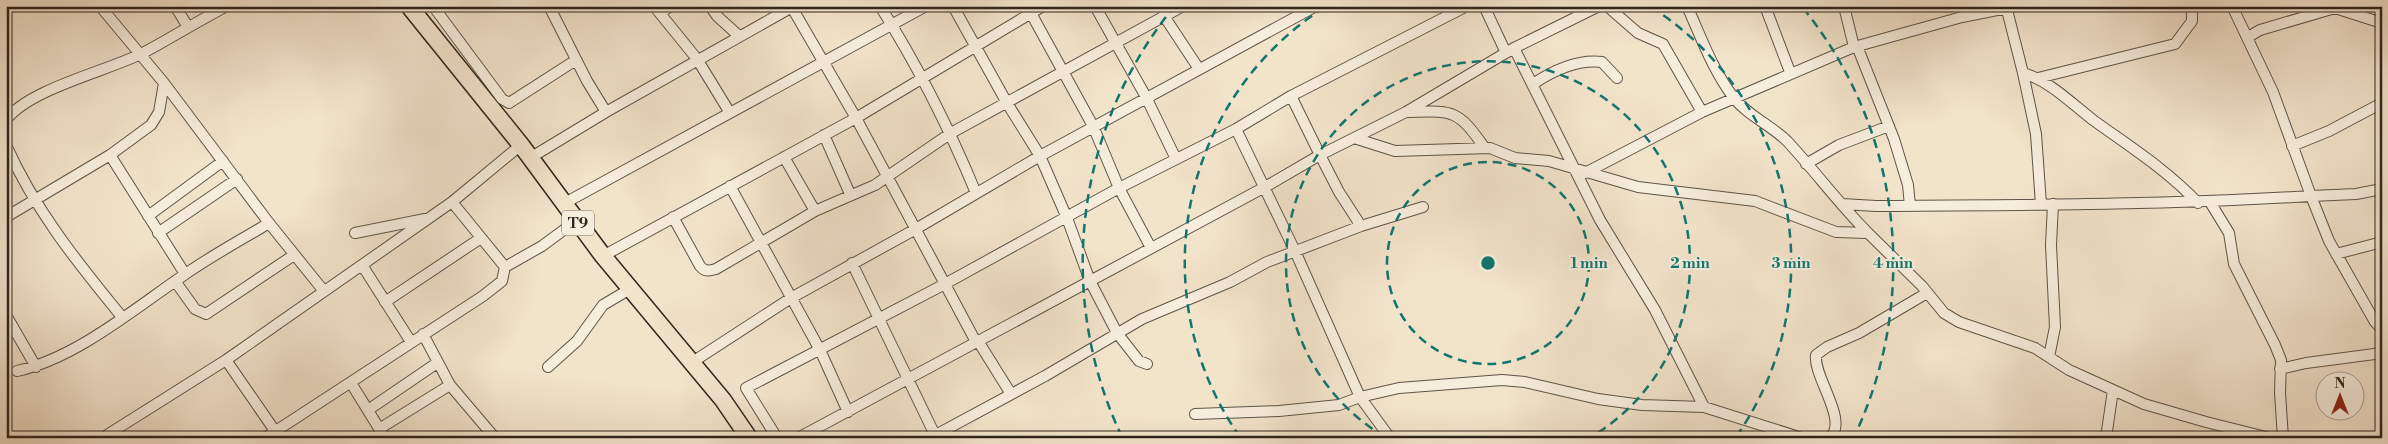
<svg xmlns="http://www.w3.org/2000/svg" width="2388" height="444" font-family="'Libre Bodoni',serif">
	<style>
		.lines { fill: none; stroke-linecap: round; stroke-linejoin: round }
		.minor-casing { stroke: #5f5448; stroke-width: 12 }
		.trunk-casing { stroke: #2e251c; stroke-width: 19 }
		.minor { stroke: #f7eddd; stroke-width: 10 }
		.trunk { stroke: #f2e3cb; stroke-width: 16 }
		.ring { fill: none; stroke: #0f766e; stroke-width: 2.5; stroke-dasharray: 9 6 }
		.labels { text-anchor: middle; stroke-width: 4; stroke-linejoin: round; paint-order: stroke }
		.shield { fill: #f7eddd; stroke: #6a6156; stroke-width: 1 }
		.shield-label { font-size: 15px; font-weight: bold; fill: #2e251c }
		.centre { fill: #0f766e; stroke: #f7eddd; stroke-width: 2.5 }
		.ring-label { font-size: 15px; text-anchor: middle; font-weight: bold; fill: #0f766e; stroke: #f7eddd; stroke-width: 4; stroke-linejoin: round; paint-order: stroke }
	</style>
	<rect width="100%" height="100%" fill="#f2e3cb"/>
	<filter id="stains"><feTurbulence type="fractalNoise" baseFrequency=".004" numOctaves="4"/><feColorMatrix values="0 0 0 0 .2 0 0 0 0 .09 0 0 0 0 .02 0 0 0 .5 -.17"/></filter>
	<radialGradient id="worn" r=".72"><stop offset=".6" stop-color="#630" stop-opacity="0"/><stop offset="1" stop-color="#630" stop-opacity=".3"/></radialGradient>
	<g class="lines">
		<defs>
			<path id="minor" d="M100 6 164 83 269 223 323 290
				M175 6 188 27
				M435 6 436 10 502 99 509 103 576 60
				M549 6 587 81 606 112 794 6
				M654 6 697 59 730 113
				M710 6 717 16 739 36
				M791 6 856 118 976 342
				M880 6C918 66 949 128 976 193
				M953 6 1007 103 1040 156 1067 218 1090 281 1117 333 1139 361 1147 364
				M1027 6 1093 126 1119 188 1151 248
				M1095 6 1146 97 1176 159
				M1484 6 1506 53
				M1607 6 1638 33 1663 44 1702 112
				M1687 6C1701 37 1713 71 1734 98 1748 116 1771 125 1787 141 1815 171 1839 204 1868 233
				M1765 6 1790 72
				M1844 6 1854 47
				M2006 6 2023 73 2036 134 2041 204
				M2232 6 2273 92 2311 196 2356 194 2382 189
				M660 13 671 6
				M1164 16 1199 69
				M2248 37 2260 30 2335 8 2382 23
				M1857 46 1894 139 1908 185 1910 206
				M1514 48 1600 220 1655 310 1704 407
				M2023 73C2050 81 2071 103 2093 120 2129 146 2167 170 2198 203
				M2038 78 2175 44 2192 21V6
				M1533 84C1554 70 1577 59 1602 62L1617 78
				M1407 112C1452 111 1457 108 1484 147
				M6 120C29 89 107 71 143 53 171 38 198 21 227 6
				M1236 129 1295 251 1360 397 1390 438
				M824 135 850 194
				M1354 138 1395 151 1490 148 1515 158 1549 161 1638 187 1755 201 1836 232 1868 233 1922 286 1944 313 1959 322 2035 348 2069 370 2144 404 2206 422 2270 438
				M6 145C35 210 77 262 122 317
				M2292 146 2329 131 2382 103
				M110 155 185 274
				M784 157 815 211
				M530 158 606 112
				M1806 164 1839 145 1889 126
				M1585 173 1702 112 1854 47 1962 17 2017 6
				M730 186 820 350 848 412
				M2210 202 2229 233 2234 264 2275 345 2281 360 2280 393 2283 438
				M563 204 926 6
				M1842 204 1876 206C2021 205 2166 205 2311 196L2329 241 2375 322 2382 329
				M148 216 223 161
				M6 217 110 155 151 125 159 112 164 83
				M673 217 700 266C705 272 709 271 716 269L815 211 875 185 951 133 1183 6
				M1361 226 1339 192 1320 155 1406 112 1514 48 1599 6
				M158 233 237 179
				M355 233 425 219
				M2336 254 2382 242
				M603 256 856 118 1043 6
				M852 263 933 431 930 438
				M362 265 411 342
				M505 267 542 246 576 221
				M175 281 195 309 206 314 294 255
				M385 302 481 238
				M6 315 36 367
				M423 334 450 385 495 438
				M978 341 1011 394
				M2049 357 2055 327 2051 245 2053 204
				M226 360 275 431
				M691 363 791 298 914 230 1040 156 1316 6
				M548 367 577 341 603 305 630 289
				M2280 369 2306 363 2382 353
				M17 371C76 358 134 309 184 275 211 256 241 240 269 223
				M351 383 385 438
				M368 410 437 363
				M1195 414 1279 411 1339 405 1360 397 1399 388 1502 380 1525 382 1598 399 1642 405 1704 407 1802 438
				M379 429 450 385
				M107 435 226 360 452 202 521 145
				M932 437 1045 376 1142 319 1230 282 1267 262 1361 226 1423 207
				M265 438 483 296 502 281 505 267 452 202
				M777 438 746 388 943 285 1119 188 1236 129 1291 96 1467 6
				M798 438 1265 187 1320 155 1291 96
				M1830 438C1849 420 1813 377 1816 355L1827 347 1859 333 1927 293
				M2106 438 2113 390"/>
			<path id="trunk" d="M409 6 521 145 603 256 723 400 749 438"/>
		</defs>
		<use href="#minor" class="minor-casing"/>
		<use href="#trunk" class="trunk-casing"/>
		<use href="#minor" class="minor"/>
		<use href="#trunk" class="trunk"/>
	</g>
	<g class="ring">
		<circle cx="1488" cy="263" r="101"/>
		<path d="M1385 437A202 202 0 1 1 1591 437"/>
		<path d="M1240 437A303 303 0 0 1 1325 7M1651 7A303 303 0 0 1 1736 437"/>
		<path d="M1122 437A405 405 0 0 1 1173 8M1803 8A405 405 0 0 1 1854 437"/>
	</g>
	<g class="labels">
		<rect class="shield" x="562" y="210.5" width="32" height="25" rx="4"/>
		<g class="shield-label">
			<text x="578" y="228">T9</text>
		</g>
	</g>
	<circle cx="1488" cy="263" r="8" class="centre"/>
	<g class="ring-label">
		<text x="1589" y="268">1 min</text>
		<text x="1690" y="268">2 min</text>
		<text x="1791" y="268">3 min</text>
		<text x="1893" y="268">4 min</text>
	</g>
	<rect width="2388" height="444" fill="none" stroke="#f2e3cb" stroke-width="25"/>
	<rect x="8" y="8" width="2373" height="429" fill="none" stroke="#2e251c" stroke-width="2.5"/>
	<rect x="12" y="12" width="2363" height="419" fill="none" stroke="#2e251c"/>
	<g transform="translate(2340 396)"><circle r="24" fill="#f7eddd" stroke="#a79d90"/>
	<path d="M0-4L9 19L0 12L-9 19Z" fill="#8f2418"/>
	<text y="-8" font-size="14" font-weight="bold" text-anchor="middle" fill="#2e251c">N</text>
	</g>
	<rect width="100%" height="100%" filter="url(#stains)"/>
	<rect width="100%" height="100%" fill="url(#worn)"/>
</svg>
